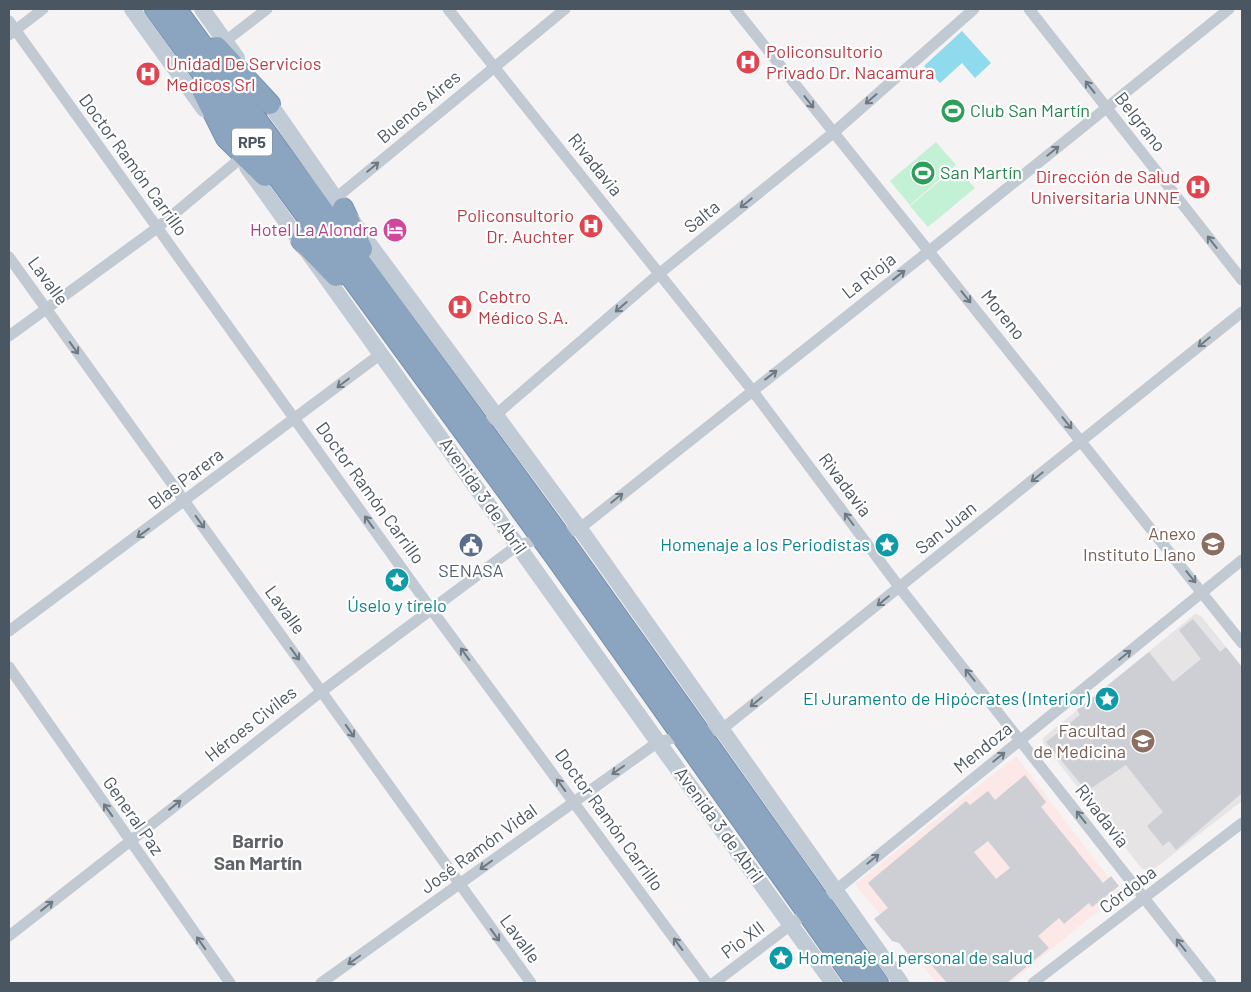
<svg xmlns="http://www.w3.org/2000/svg" width="1251" height="992" font-family="Barlow,sans-serif">
	<style>
		.education { fill: #e6e4e5 }
		.medical { fill: #fce8e6 }
		.green { fill: #c3f1d5 }
		.water { fill: #90daee }
		.building { fill: #cdcfd5; fill-rule: evenodd }
		.lines { fill: none; stroke-linecap: round; stroke-linejoin: round }
		.highway-casing { stroke: #7690ad; stroke-width: 22 }
		.street { stroke: #c1cad2; stroke-width: 11 }
		.secondary { stroke: #c1cbd6; stroke-width: 16 }
		.highway { stroke: #8ba5c1; stroke-width: 20 }
		.oneway { stroke: #6e7983 }
		.labels { text-anchor: middle; stroke-width: 4.5; stroke-linejoin: round; paint-order: stroke }
		.shield { fill: #fff; stroke: #808990; stroke-width: 1 }
		.shield-label { font-size: 16px; font-weight: bold; fill: #4a5661 }
		.health-label { font-size: 18px; fill: #be3a42; stroke: #fff; text-anchor: start }
		.street-label { font-size: 18px; fill: #4a5661; stroke: #fff }
		.leisure-label { font-size: 18px; fill: #27864d; stroke: #fff; text-anchor: start }
		.hotel-label { font-size: 18px; fill: #b23c85; stroke: #fff; text-anchor: end }
		.education-label { font-size: 18px; fill: #785e54; stroke: #fff; text-anchor: end }
		.culture-label { font-size: 18px; fill: #0d838f; stroke: #fff; text-anchor: end }
		.service-label { font-size: 18px; fill: #4e5e75; stroke: #fff }
		.neighbourhood-label { font-size: 19px; font-weight: bold; fill: #5f6368; stroke: #fff }
	</style>
	<rect width="100%" height="100%" fill="#f5f3f3"/>
	<path class="education" d="M1195 614 1201 616 1242 667V759L1238 763 1242 768V801L1154 869H1142L1043 743V738Z"/>
	<path class="medical" d="M1016 756 1120 893 1010 983H937L855 884Z"/>
	<path class="green" d="M936 142 956 165 910 205 890 181Z
		M956 167 975 188 928 227 910 206Z"/>
	<path class="water" d="M962 31 991 63 975 78 962 63 940 83 924 66Z"/>
	<path class="building" d="M1193 619 1220 652 1226 647 1242 667V793L1176 850 1169 841 1163 846 1147 826 1163 812 1126 765 1090 789 1087 785 1084 788 1046 742 1080 715 1077 710 1149 652 1173 682 1201 659 1179 630Z
		M1025 775 1046 802 1041 807 1103 883 1111 876 1119 886 1092 907 1089 903 1064 924 1059 918 1038 936 1049 948 1007 983H947L928 961 912 959 899 943 892 941 874 919 888 908 868 883 966 801 970 805 988 791 995 800ZM988 841 1010 868 996 879 974 852Z"/>
	<g class="lines">
		<defs>
			<path id="highway" d="M155 9 556 558 857 983
				M176 9 558 533 878 983
				M217 47 270 104
				M201 88 226 138 265 176
				M343 208 362 249
				M301 240 336 276"/>
		</defs>
		<use href="#highway" class="highway-casing"/>
		<path class="street" d="M448 9 752 390 900 588 1211 983
			M735 9 1242 643
			M1029 9 1242 280
			M9 21 431 609 707 983
			M9 35 43 9
			M219 46 267 9
			M331 202 565 9
			M9 257 531 983
			M9 336 157 228 241 158
			M491 419 660 273 833 133 974 9
			M9 631 382 353
			M9 667 230 983
			M831 894 1242 560
			M9 936 322 691 518 545 579 529 929 251 1229 9
			M321 983 658 742 698 732 721 730 1242 312
			M714 983 810 910
			M1033 983 1242 823"/>
		<path class="secondary" d="M132 9 204 109
			M202 9 237 58
			M263 94 336 199 585 536 901 983
			M247 167 658 742 833 983"/>
		<use href="#highway" class="highway"/>
	</g>
	<defs><path id="oneway-shaft" d="M-6 0H5M1.5-3L5.5 0L1.5 3" fill="none" stroke-width="1.6" stroke-linecap="round" stroke-linejoin="round" transform="scale(1.25)"/></defs>
	<g class="oneway">
		<use href="#oneway-shaft" transform="translate(1090 87) rotate(-128)"/>
		<use href="#oneway-shaft" transform="translate(871 99) rotate(139)"/>
		<use href="#oneway-shaft" transform="translate(809 102) rotate(52)"/>
		<use href="#oneway-shaft" transform="translate(1053 151) rotate(-39)"/>
		<use href="#oneway-shaft" transform="translate(373 167) rotate(-40)"/>
		<use href="#oneway-shaft" transform="translate(746 203) rotate(141)"/>
		<use href="#oneway-shaft" transform="translate(1212 242) rotate(-128)"/>
		<use href="#oneway-shaft" transform="translate(899 275) rotate(-38)"/>
		<use href="#oneway-shaft" transform="translate(966 297) rotate(51)"/>
		<use href="#oneway-shaft" transform="translate(621 307) rotate(139)"/>
		<use href="#oneway-shaft" transform="translate(1204 342) rotate(141)"/>
		<use href="#oneway-shaft" transform="translate(74 348) rotate(54)"/>
		<use href="#oneway-shaft" transform="translate(771 375) rotate(-38)"/>
		<use href="#oneway-shaft" transform="translate(343 383) rotate(143)"/>
		<use href="#oneway-shaft" transform="translate(1067 423) rotate(51)"/>
		<use href="#oneway-shaft" transform="translate(1037 477) rotate(141)"/>
		<use href="#oneway-shaft" transform="translate(617 498) rotate(-39)"/>
		<use href="#oneway-shaft" transform="translate(849 519) rotate(-127)"/>
		<use href="#oneway-shaft" transform="translate(200 522) rotate(54)"/>
		<use href="#oneway-shaft" transform="translate(369 522) rotate(-126)"/>
		<use href="#oneway-shaft" transform="translate(143 533) rotate(144)"/>
		<use href="#oneway-shaft" transform="translate(1191 577) rotate(51)"/>
		<use href="#oneway-shaft" transform="translate(883 601) rotate(141)"/>
		<use href="#oneway-shaft" transform="translate(295 654) rotate(54)"/>
		<use href="#oneway-shaft" transform="translate(465 654) rotate(-126)"/>
		<use href="#oneway-shaft" transform="translate(1125 655) rotate(-39)"/>
		<use href="#oneway-shaft" transform="translate(970 675) rotate(-129)"/>
		<use href="#oneway-shaft" transform="translate(756 702) rotate(141)"/>
		<use href="#oneway-shaft" transform="translate(350 731) rotate(55)"/>
		<use href="#oneway-shaft" transform="translate(999 757) rotate(-39)"/>
		<use href="#oneway-shaft" transform="translate(618 770) rotate(145)"/>
		<use href="#oneway-shaft" transform="translate(561 785) rotate(-126)"/>
		<use href="#oneway-shaft" transform="translate(175 805) rotate(-38)"/>
		<use href="#oneway-shaft" transform="translate(108 810) rotate(-125)"/>
		<use href="#oneway-shaft" transform="translate(1081 817) rotate(-128)"/>
		<use href="#oneway-shaft" transform="translate(873 859) rotate(-39)"/>
		<use href="#oneway-shaft" transform="translate(486 865) rotate(144)"/>
		<use href="#oneway-shaft" transform="translate(47 906) rotate(-38)"/>
		<use href="#oneway-shaft" transform="translate(495 935) rotate(54)"/>
		<use href="#oneway-shaft" transform="translate(201 943) rotate(-125)"/>
		<use href="#oneway-shaft" transform="translate(678 944) rotate(-126)"/>
		<use href="#oneway-shaft" transform="translate(1181 945) rotate(-128)"/>
		<use href="#oneway-shaft" transform="translate(354 960) rotate(145)"/>
	</g>
	<defs>
		<symbol id="hospital-disc" viewBox="-11 -11 22 22"><circle r="9.5" fill="#e0444e" stroke="#fff"/><path d="M-5-5h3v3.5h4V-5h3V5h-3V1.5h-4V5h-3Z" fill="#fff"/></symbol>
		<symbol id="stadium-disc" viewBox="-11 -11 22 22"><circle r="9.5" fill="#2e9e5b" stroke="#fff"/><path d="M0-5a6.5 5 0 1 0 0 10a6.5 5 0 1 0 0-10ZM-3.5-1.8h7v3.6h-7Z" fill="#fff"/></symbol>
		<symbol id="hotel-disc" viewBox="-11 -11 22 22"><circle r="9.5" fill="#d1479c" stroke="#fff"/><path d="M-6-4.5h1.5V1H6V5H4.5V3h-9V5H-6ZM-4 0a1.8 1.8 0 1 1 3.6 0ZM.5 0V-2.5h3Q6-2.5 6 0Z" fill="#fff"/></symbol>
		<symbol id="university-disc" viewBox="-11 -11 22 22"><circle r="9.5" fill="#8d6e63" stroke="#fff"/><path d="M0-5L7-2L0 1L-7-2ZM-4 1L0 2.5L4 1V4Q0 6-4 4Z" fill="#fff"/></symbol>
		<symbol id="civic-disc" viewBox="-11 -11 22 22"><circle r="9.5" fill="#5c6f8a" stroke="#fff"/><path d="M-.6-6.5H3V-4.5H.6V-3L4-1V1h2V6H-6V1h2V-1L-.6-3ZM-1.2 2.5V6h2.4V2.5Z" fill="#fff"/></symbol>
		<symbol id="sight-disc" viewBox="-11 -11 22 22"><circle r="9.5" fill="#0f9aa8" stroke="#fff"/><path d="M0-6L1.8-2.2L6-1.7L2.9 1.2L3.7 5.4L0 3.3L-3.7 5.4L-2.9 1.2L-6-1.7L-1.8-2.2Z" fill="#fff"/></symbol>
	</defs>
	<g fill-rule="evenodd">
		<use href="#hospital-disc" x="734" y="48" width="28" height="28"/>
		<use href="#hospital-disc" x="134" y="60" width="28" height="28"/>
		<use href="#stadium-disc" x="939" y="97" width="28" height="28"/>
		<use href="#stadium-disc" x="909" y="159" width="28" height="28"/>
		<use href="#hospital-disc" x="1184" y="173" width="28" height="28"/>
		<use href="#hospital-disc" x="577" y="212" width="28" height="28"/>
		<use href="#hotel-disc" x="381" y="216" width="28" height="28"/>
		<use href="#hospital-disc" x="446" y="293" width="28" height="28"/>
		<use href="#university-disc" x="1199" y="530" width="28" height="28"/>
		<use href="#civic-disc" x="457" y="531" width="28" height="28"/>
		<use href="#sight-disc" x="873" y="531" width="28" height="28"/>
		<use href="#sight-disc" x="383" y="566" width="28" height="28"/>
		<use href="#sight-disc" x="1093" y="685" width="28" height="28"/>
		<use href="#university-disc" x="1129" y="727" width="28" height="28"/>
		<use href="#sight-disc" x="767" y="944" width="28" height="28"/>
	</g>
	<g class="labels">
		<rect class="shield" x="232" y="128.5" width="40" height="27" rx="4"/>
		<g class="shield-label">
			<text x="252" y="148">RP5</text>
		</g>
		<g class="health-label">
			<text x="766" y="58">Policonsultorio<tspan x="766" dy="21">Privado Dr. Nacamura</tspan></text>
			<text x="166" y="70">Unidad De Servicios<tspan x="166" dy="21">Medicos Srl</tspan></text>
			<text x="1180" y="183" text-anchor="end">Dirección de Salud<tspan x="1180" dy="21">Universitaria UNNE</tspan></text>
			<text x="574" y="222" text-anchor="end">Policonsultorio<tspan x="574" dy="21">Dr. Auchter</tspan></text>
			<text x="478" y="303">Cebtro<tspan x="478" dy="21">Médico S.A.</tspan></text>
		</g>
		<g class="street-label">
			<text transform="translate(419 107) rotate(-40)" y="6">Buenos Aires</text>
			<text transform="translate(1140 122) rotate(52)" y="6">Belgrano</text>
			<text transform="translate(133 165) rotate(54)" y="6">Doctor Ramón Carrillo</text>
			<text transform="translate(595 165) rotate(51)" y="6">Rivadavia</text>
			<text transform="translate(702 217) rotate(-39)" y="6">Salta</text>
			<text transform="translate(869 276) rotate(-38)" y="6">La Rioja</text>
			<text transform="translate(48 281) rotate(54)" y="6">Lavalle</text>
			<text transform="translate(1003 315) rotate(51)" y="6">Moreno</text>
			<text transform="translate(186 479) rotate(-37)" y="6">Blas Parera</text>
			<text transform="translate(845 485) rotate(53)" y="6">Rivadavia</text>
			<text transform="translate(370 493) rotate(54)" y="6">Doctor Ramón Carrillo</text>
			<text transform="translate(483 496) rotate(55)" y="6">Avenida 3 de Abril</text>
			<text transform="translate(946 528) rotate(-39)" y="6">San Juan</text>
			<text transform="translate(285 610) rotate(54)" y="6">Lavalle</text>
			<text transform="translate(251 724) rotate(-38)" y="6">Héroes Civiles</text>
			<text transform="translate(983 748) rotate(-39)" y="6">Mendoza</text>
			<text transform="translate(133 816) rotate(55)" y="6">General Paz</text>
			<text transform="translate(1102 816) rotate(52)" y="6">Rivadavia</text>
			<text transform="translate(609 820) rotate(54)" y="6">Doctor Ramón Carrillo</text>
			<text transform="translate(719 825) rotate(54)" y="6">Avenida 3 de Abril</text>
			<text transform="translate(479 849) rotate(-36)" y="6">José Ramón Vidal</text>
			<text transform="translate(1128 890) rotate(-37)" y="6">Córdoba</text>
			<text transform="translate(520 939) rotate(54)" y="6">Lavalle</text>
			<text transform="translate(743 940) rotate(-37)" y="6">Pio XII</text>
		</g>
		<g class="leisure-label">
			<text x="970" y="117">Club San Martín</text>
			<text x="940" y="179">San Martín</text>
		</g>
		<g class="hotel-label">
			<text x="378" y="236">Hotel La Alondra</text>
		</g>
		<g class="education-label">
			<text x="1196" y="540">Anexo<tspan x="1196" dy="21">Instituto Llano</tspan></text>
			<text x="1126" y="737">Facultad<tspan x="1126" dy="21">de Medicina</tspan></text>
		</g>
		<g class="culture-label">
			<text x="870" y="551">Homenaje a los Periodistas</text>
			<text x="397" y="612" text-anchor="middle">Úselo y tírelo</text>
			<text x="1090" y="705">El Juramento de Hipócrates (Interior)</text>
			<text x="798" y="964" text-anchor="start">Homenaje al personal de salud</text>
		</g>
		<g class="service-label">
			<text x="471" y="577">SENASA</text>
		</g>
		<g class="neighbourhood-label">
			<text x="258" y="848">Barrio<tspan x="258" dy="22">San Martín</tspan></text>
		</g>
	</g>
	<rect width="1251" height="992" fill="none" stroke="#4a5661" stroke-width="20"/>
</svg>
